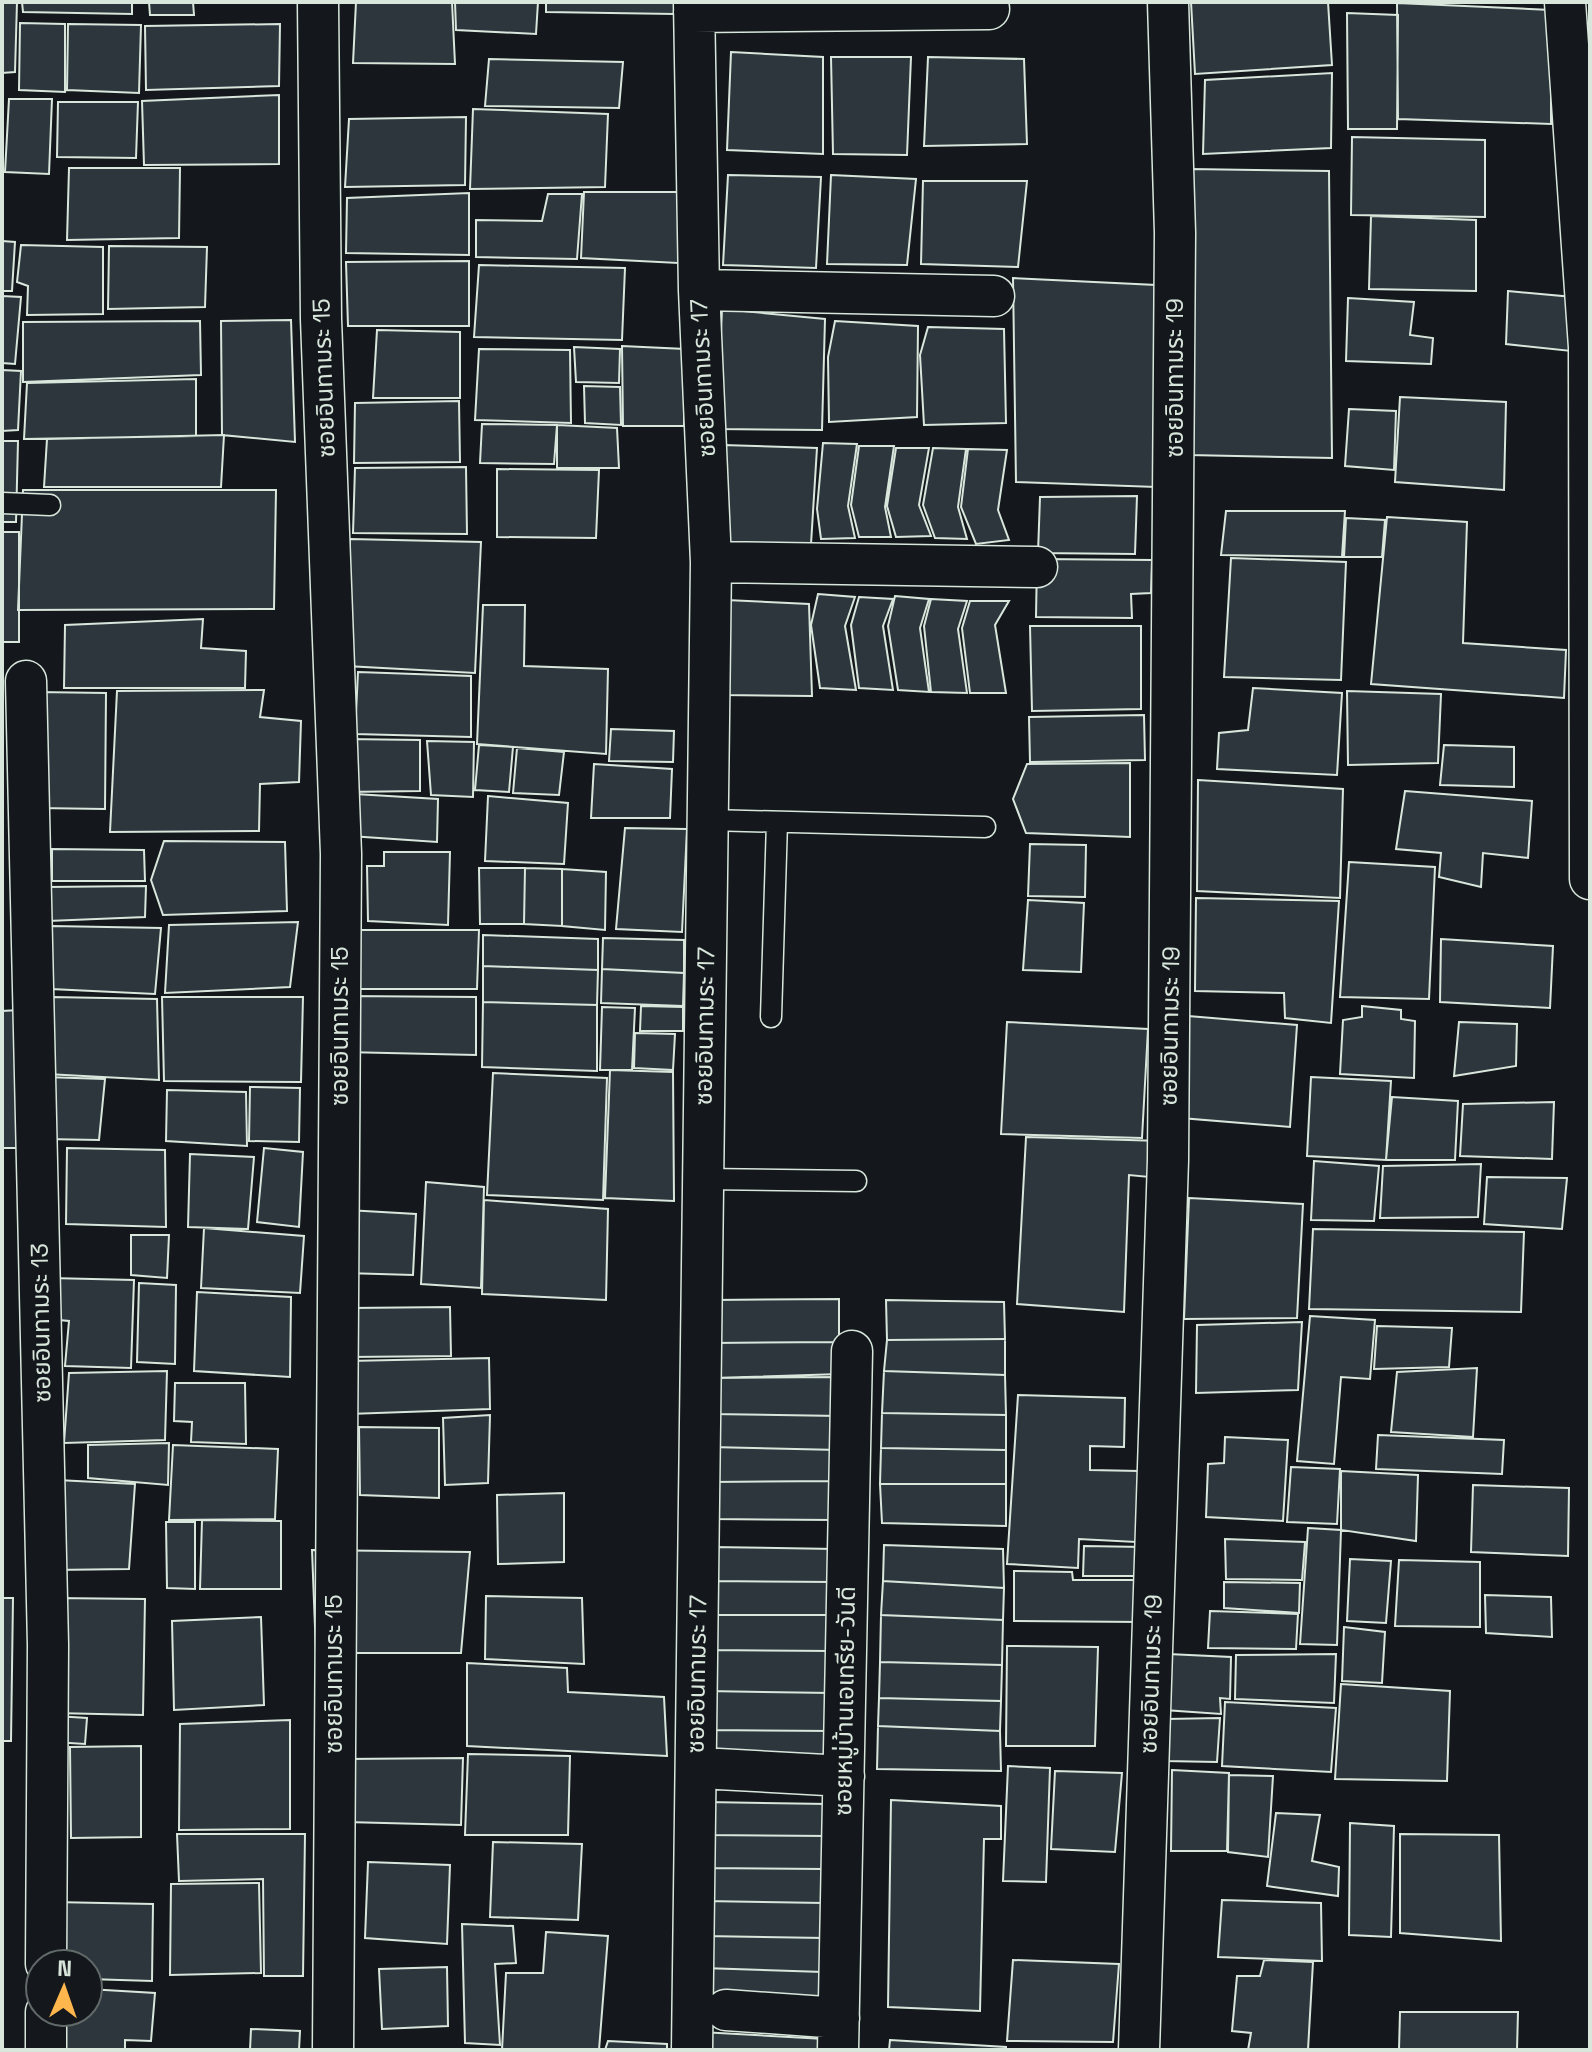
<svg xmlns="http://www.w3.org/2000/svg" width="1592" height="2052" font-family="'Space Grotesk','Noto Sans Thai',sans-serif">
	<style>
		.building { fill: #2c363c; stroke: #d8e6dc; stroke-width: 2 }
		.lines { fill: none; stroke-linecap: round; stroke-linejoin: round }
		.lane-casing { stroke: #d8e6dc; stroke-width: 23 }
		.street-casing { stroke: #d8e6dc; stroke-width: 43 }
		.lane { stroke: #14181c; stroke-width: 20 }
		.street { stroke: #14181c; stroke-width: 40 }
		.labels { text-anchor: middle; stroke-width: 6; stroke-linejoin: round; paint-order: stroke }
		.street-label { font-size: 24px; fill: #d8e6dc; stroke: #14181c }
	</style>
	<rect width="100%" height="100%" fill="#14181c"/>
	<path class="building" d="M2 2H17L15 72 2 73Z
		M22 2H132V14L23 12Z
		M149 2H193L194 15H150Z
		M356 2H452L455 64 353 63Z
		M455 2H538L536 34 456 30Z
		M546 2H674V14L546 12Z
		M1191 2H1328L1332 65 1195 74Z
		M1397 3 1551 10V124L1398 119Z
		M1347 13 1398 15 1397 129H1348Z
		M20 23 65 24V92L19 90Z
		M68 24 141 25 139 93 67 90Z
		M280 24 279 86 146 90 145 26Z
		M731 52 823 57V154L727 150Z
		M831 57H911L907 155 833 154Z
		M928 57 1024 59 1027 144 924 146Z
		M489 59 623 62 619 108 485 106Z
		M1332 73 1331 148 1203 154 1205 80Z
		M279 95V164L144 165 142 101Z
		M9 99H52L49 174 5 172Z
		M58 102H138L136 158 57 157Z
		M473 109 608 114 605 187 470 189Z
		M466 117 465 185 345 187 349 119Z
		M1352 137 1485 140V217L1351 215Z
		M69 168H180L179 238 67 240Z
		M1190 169 1329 171 1332 458 1189 455Z
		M728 175 821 177 816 268 723 265Z
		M831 175 916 179 907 265 827 264Z
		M923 181H1027L1018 267 921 264Z
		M584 192H679L678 263 581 258Z
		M469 193V255L346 253 347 198Z
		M548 194H582L577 259 476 257V220L542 221Z
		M1371 216 1476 220V291L1369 289Z
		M2 241 15 242 12 291H2Z
		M21 245 103 247V314L27 315 28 286 17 282Z
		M109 246 207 247 205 307 108 309Z
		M469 261V326H348L346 262Z
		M479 265 625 268 622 340 474 337Z
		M1013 278 1156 285V487L1016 482Z
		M1508 291 1573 297 1571 351 1506 344Z
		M2 296 21 297 15 364 2 363Z
		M1348 298 1414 302 1410 335 1433 338 1431 364 1346 361Z
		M722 309 825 319 822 430 717 429Z
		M291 320 295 442 222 435 221 321Z
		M200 321 201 375 23 382V322Z
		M835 321 918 326 917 417 829 422 828 357Z
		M928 327 1004 329 1006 423 924 425 920 355Z
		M377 330 460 332V398H373Z
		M622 346 685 349 684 426H623Z
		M574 347 620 349 619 383 576 382Z
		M479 349 570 350 571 423 475 420Z
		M2 370 21 371 18 430 2 431Z
		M196 379V436L24 439 27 383Z
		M584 386 620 387 621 425 585 423Z
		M1400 397 1506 402 1504 490 1395 482Z
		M459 401 460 462 354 463 355 403Z
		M1349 409 1396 411 1394 470 1345 466Z
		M482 424 557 425 554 464 480 463Z
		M557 425 617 428 619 468H557Z
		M224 435 221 487H44L47 439Z
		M2 441H18L16 522H2Z
		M823 443 857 444 848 506 855 538 821 539 817 509Z
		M723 445 817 448 811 544H722Z
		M859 446H894L885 507 891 537H859L851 505Z
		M896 448H929L919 505 931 536 896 537 887 506Z
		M933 448 966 449 958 507 967 539 935 538 923 505Z
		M968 449 1007 450 998 510 1009 540 976 544 961 507Z
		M466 467 467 534 353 533 355 468Z
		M497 469 599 470 596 538 497 537Z
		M23 490H276L274 609 18 610Z
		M1137 496 1135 554 1038 553 1040 497Z
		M1226 511H1345L1342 557 1221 555Z
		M1387 517 1467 522 1463 643 1566 650 1564 698 1371 684Z
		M1346 518 1385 520 1382 557H1344Z
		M2 532H19V642H2Z
		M350 539 481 542 475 673 346 666Z
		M1231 558 1346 562 1341 680 1224 677Z
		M1037 559 1152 560 1151 593 1131 594 1132 618 1036 617Z
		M818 594 855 597 845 626 856 690 820 688 811 625Z
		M895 596 929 599 920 628 929 692 898 690 888 626Z
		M859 597 893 599 883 626 893 690 859 688 851 625Z
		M931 599 967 601 958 629 967 693 931 692 924 626Z
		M726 600 809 604 812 696 722 695Z
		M970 601H1009L995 625 1006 693H970L962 628Z
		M483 605H525L524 666 608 669 606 754 477 744Z
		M203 619 201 648 246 651 245 688H64L65 625Z
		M1030 626H1141V709L1032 711Z
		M358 672 471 676V737L355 734Z
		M1253 688 1342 693 1337 775 1217 769 1219 733 1248 730Z
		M264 690 260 717 301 721 299 782 260 784 259 831 110 832 117 691Z
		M1347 691 1441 694 1438 763 1348 765Z
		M36 692 106 693 105 809 37 808Z
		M1144 715 1145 760 1030 762 1029 717Z
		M611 729 674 731 673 762 609 761Z
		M345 739 420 740V791L345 792Z
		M427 741 474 742 473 797 431 795Z
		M479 745 513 747 509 792 475 790Z
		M1444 745 1514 747V787L1440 785Z
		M517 748 564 752 559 795 513 793Z
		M1130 763V837L1026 833 1013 799 1027 764Z
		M594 764 672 769 670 818H591Z
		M1198 780 1343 789 1340 898 1197 891Z
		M1405 791 1532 801 1528 858 1483 853 1481 887 1439 877 1441 853 1396 849Z
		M355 794 438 799 437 842 350 836Z
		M488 796 568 803 564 864 485 861Z
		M625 828 687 829 682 932 616 929Z
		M164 841 285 842 287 911 163 915 151 880Z
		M1030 844 1086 845 1085 897 1028 896Z
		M52 849 144 850 145 881H52Z
		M384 852H450L448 925 368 921 367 866H384Z
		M1349 862 1435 867 1429 999 1340 997Z
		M479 868H525L524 924H480Z
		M525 868 562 869V926L524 924Z
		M562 869 606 872 605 930 562 926Z
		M146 886 145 917 48 921 46 887Z
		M1196 898 1339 901 1331 1023 1285 1018 1284 993 1195 991Z
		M1028 900 1084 903 1081 972 1023 970Z
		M298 922 290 987 165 993 169 925Z
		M52 926 161 928 155 994 51 989Z
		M349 930H479L477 989H346Z
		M483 935 598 939V970L483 966Z
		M603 938 684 940V973L602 969Z
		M1441 939 1553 946 1550 1008 1440 1002Z
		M483 966 598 970 597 1005 483 1002Z
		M602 969 684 973 683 1006 601 1003Z
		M345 996 476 997V1055L344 1052Z
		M52 997 157 999 159 1080 46 1074Z
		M162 997H303L301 1082 164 1081Z
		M483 1002 597 1005V1071L482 1067Z
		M641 1006 683 1007V1031H640Z
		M1362 1006 1401 1010V1019L1415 1021 1414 1078 1340 1074 1343 1020 1362 1017Z
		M602 1007 635 1008 632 1070H600Z
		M19 1010 17 1148H2V1011Z
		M1188 1016 1297 1025 1290 1127 1181 1118Z
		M1007 1022 1148 1029 1142 1138 1001 1134Z
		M1459 1022 1517 1024 1516 1066 1454 1076Z
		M635 1033 675 1034 673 1070 634 1068Z
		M610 1070 673 1072 674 1201 605 1198Z
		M493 1073 607 1078 603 1200 487 1195Z
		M45 1077 105 1079 99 1140 45 1139Z
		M1311 1077 1391 1081 1386 1160 1307 1156Z
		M250 1087 300 1088 299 1142 249 1141Z
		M167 1090 246 1092 247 1146 166 1141Z
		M1392 1097 1458 1101 1455 1160H1386Z
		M1554 1102 1552 1159 1460 1156 1463 1104Z
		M1026 1137 1162 1141 1160 1178 1129 1175 1124 1312 1017 1304Z
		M67 1148 165 1150 166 1227 66 1224Z
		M264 1148 303 1152 299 1227 257 1222Z
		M190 1154 254 1157 248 1229 188 1227Z
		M1314 1161 1379 1166 1374 1221 1311 1220Z
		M1481 1164 1478 1217 1380 1218 1383 1166Z
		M1487 1177 1567 1178 1562 1229 1484 1224Z
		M426 1182 484 1187 481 1288 421 1284Z
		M1189 1198 1303 1204 1297 1318 1184 1319Z
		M484 1200 608 1209 606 1300 482 1294Z
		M347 1210 416 1214 413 1275 345 1273Z
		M204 1228 304 1236 300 1293 201 1288Z
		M1313 1229 1524 1232 1521 1312 1309 1309Z
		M131 1235H169L167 1278 131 1275Z
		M50 1278 134 1280 131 1368 65 1366 69 1321 48 1319Z
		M139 1283 176 1285 175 1364 137 1362Z
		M197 1292 291 1297 290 1377 194 1371Z
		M839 1299V1342L712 1343 713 1300Z
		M886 1300 1004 1302 1005 1339 887 1340Z
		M450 1307 451 1356 349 1357 350 1308Z
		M1310 1316 1375 1320 1370 1379 1341 1377 1334 1464 1297 1461Z
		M1302 1322 1298 1390 1196 1393 1197 1325Z
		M1377 1326 1452 1328 1449 1367 1374 1369Z
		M1005 1339V1375L884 1371 887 1340Z
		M839 1342 841 1374 712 1378V1343Z
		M489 1358 490 1409 349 1414 348 1361Z
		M1477 1368 1473 1437 1391 1432 1397 1372Z
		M167 1371 165 1440 64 1443 69 1373Z
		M884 1371 1005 1375 1006 1415 882 1413Z
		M839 1377 840 1416 711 1414 712 1378Z
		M175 1383H245L246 1444 191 1442 192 1422 174 1421Z
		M1018 1395 1125 1398 1124 1447 1090 1446V1470L1139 1471 1136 1542 1079 1539 1078 1568 1007 1564Z
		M882 1413 1006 1415V1450L881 1448Z
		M711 1414 840 1416 839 1450 711 1447Z
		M490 1415 488 1483 445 1485 443 1418Z
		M359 1427 439 1428V1498L360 1495Z
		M1378 1435 1504 1440 1502 1474 1376 1469Z
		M1225 1437 1288 1440 1283 1521 1206 1517 1208 1464 1224 1463Z
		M169 1443 168 1485 88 1478V1445Z
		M173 1445 278 1449 275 1519 169 1520Z
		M711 1447 839 1450 837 1481 712 1482Z
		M881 1448 1006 1450V1484H880Z
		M1291 1467 1340 1469 1337 1524 1287 1522Z
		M1341 1471 1418 1475 1416 1541 1341 1530Z
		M57 1480 135 1484 129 1569 53 1570Z
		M837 1481 836 1520 711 1519 712 1482Z
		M880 1484H1006V1526L882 1523Z
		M1473 1485 1569 1488 1568 1556 1471 1552Z
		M564 1493V1562L498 1564 497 1495Z
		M202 1520 281 1521V1589H200Z
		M166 1522H195V1589L167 1588Z
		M1308 1528 1341 1530 1337 1645 1300 1644Z
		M1225 1539 1305 1542 1302 1580 1226 1579Z
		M884 1545 1003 1549 1004 1588 883 1581Z
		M1084 1546 1144 1547 1143 1576H1083Z
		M711 1547 835 1549 834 1582 710 1581Z
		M312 1550 470 1552 461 1653H316Z
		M1350 1559 1391 1561 1386 1623 1347 1621Z
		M1399 1560 1480 1562V1627L1395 1626Z
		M1014 1571 1072 1572 1073 1580H1142L1141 1622 1014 1621Z
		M710 1581 834 1582V1615H709Z
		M883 1581 1004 1588 1003 1620 881 1615Z
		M1224 1582 1300 1583 1299 1613 1224 1608Z
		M1485 1595 1551 1597 1552 1637 1486 1633Z
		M486 1596 582 1598 584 1664 485 1659Z
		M2 1598H13L11 1741H2Z
		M54 1598 145 1599 143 1715 54 1713Z
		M1210 1611 1298 1614 1296 1649 1208 1648Z
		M709 1615H834L832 1651 709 1650Z
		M881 1615 1003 1620 1002 1665 880 1662Z
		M261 1617 264 1705 174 1710 172 1621Z
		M1344 1627 1385 1632 1382 1683 1342 1681Z
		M1007 1646 1098 1647 1095 1746H1006Z
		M709 1650 832 1651V1693L707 1691Z
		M1168 1654 1231 1657 1230 1699 1220 1698 1221 1714 1164 1710Z
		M1336 1654 1334 1703 1235 1699 1236 1655Z
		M880 1662 1002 1665 1001 1701 879 1698Z
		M467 1663 567 1668 568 1692 664 1697 667 1756 467 1746Z
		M1341 1684 1450 1691 1447 1781 1335 1779Z
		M707 1691 832 1693V1731L707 1730Z
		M879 1698 1001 1701 1000 1731 878 1726Z
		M1225 1702 1336 1708 1331 1772 1222 1766Z
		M56 1716 87 1718 85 1744 54 1742Z
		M1220 1718 1217 1762 1165 1761 1166 1719Z
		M290 1720V1829L179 1830 180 1724Z
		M878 1726 1000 1731 1001 1771 877 1769Z
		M707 1730 832 1731 831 1768 707 1769Z
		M141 1746V1837L71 1838 70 1747Z
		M468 1754 570 1756 568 1835H465Z
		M463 1758 461 1825 346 1822 344 1759Z
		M1008 1766 1050 1768 1046 1882 1003 1881Z
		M1172 1770 1229 1773 1227 1851H1171Z
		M1055 1771 1122 1773 1115 1852 1051 1849Z
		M1229 1775 1273 1776 1268 1857 1228 1852Z
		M891 1800 1001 1806V1839H984L980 2011 888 2007Z
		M706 1802 828 1804 827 1836 704 1835Z
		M1276 1813 1320 1815 1312 1861 1339 1867 1338 1896 1267 1886Z
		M1350 1823 1394 1826 1391 1937 1349 1935Z
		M177 1834H305L303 1976H264L263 1879 179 1881Z
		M1400 1834 1499 1835 1501 1941 1400 1933Z
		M704 1835 827 1836 823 1869 704 1868Z
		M493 1842 582 1844 578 1920 490 1917Z
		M368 1862 450 1865 447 1944 365 1938Z
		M704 1868 823 1869 824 1903 704 1901Z
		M259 1883 261 1973 170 1975 171 1884Z
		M1222 1900 1321 1903 1322 1961 1218 1957Z
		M704 1901 824 1903V1938L704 1936Z
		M53 1902 153 1904 152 1981 88 1979V1964H48Z
		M462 1924 513 1926 516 1963 495 1964 500 2045 465 2043Z
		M546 1932 608 1936 599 2050H502L506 1973H543Z
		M704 1936 824 1938 823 1972 703 1968Z
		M1013 1960 1119 1964 1113 2042 1007 2041Z
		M1264 1960 1313 1962 1308 2050H1248L1251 2033 1232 2031 1237 1976H1260Z
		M447 1967 448 2026 382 2029 379 1969Z
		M703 1968 823 1972 820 2006 702 2001Z
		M88 1989 155 1993 151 2041 125 2040V2050H64L67 2012H88Z
		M1400 2012H1518L1517 2050H1399Z
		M251 2029 300 2031 299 2050H250Z
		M701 2032 825 2039V2050H701Z
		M890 2040 1006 2047V2050H889Z
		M608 2041 667 2044V2050H605Z"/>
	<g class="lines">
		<defs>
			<path id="lane" d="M2 503 50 505
				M708 820 985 827
				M771 1017 777 822
				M703 1179 856 1181"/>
			<path id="street" d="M318 2 321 319 341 854 333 2050
				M1565 2 1589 347 1590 879
				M694 12 989 9
				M699 290 994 296
				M711 562 1037 567
				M26 681 48 1645 46 1964
				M718 1769 844 1776
				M726 2010 839 2018
				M46 2050V2012
				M692 2050 711 562 699 290 694 2
				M838 2050 852 1351
				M1139 2050 1168 1160 1175 233 1168 2"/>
		</defs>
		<use href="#lane" class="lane-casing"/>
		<use href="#street" class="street-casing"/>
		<use href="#lane" class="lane"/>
		<use href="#street" class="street"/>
	</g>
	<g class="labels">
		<g class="street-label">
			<text transform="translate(324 378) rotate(-92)" y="8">ซอยอินทามระ 15</text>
			<text transform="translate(703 378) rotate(-93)" y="8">ซอยอินทามระ 17</text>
			<text transform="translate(1175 378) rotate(-90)" y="8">ซอยอินทามระ 19</text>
			<text transform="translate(340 1026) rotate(-90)" y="8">ซอยอินทามระ 15</text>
			<text transform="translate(705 1026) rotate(-89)" y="8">ซอยอินทามระ 17</text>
			<text transform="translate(1170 1026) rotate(-89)" y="8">ซอยอินทามระ 19</text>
			<text transform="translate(41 1323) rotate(-91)" y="8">ซอยอินทามระ 13</text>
			<text transform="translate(334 1674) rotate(-90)" y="8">ซอยอินทามระ 15</text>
			<text transform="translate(697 1674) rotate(-89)" y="8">ซอยอินทามระ 17</text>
			<text transform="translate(1151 1674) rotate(-88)" y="8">ซอยอินทามระ 19</text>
			<text transform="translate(845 1701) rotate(-89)" y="8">ซอยหมู่บ้านเอเทรีย-วันดี</text>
		</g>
	</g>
	<rect width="1592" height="2052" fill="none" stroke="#d8e6dc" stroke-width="8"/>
	<g transform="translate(64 1988) rotate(2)"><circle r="38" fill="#14181c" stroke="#626a69" stroke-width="2"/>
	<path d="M0-6L14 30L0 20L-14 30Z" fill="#ffb74d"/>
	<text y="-12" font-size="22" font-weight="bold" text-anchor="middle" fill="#d8e6dc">N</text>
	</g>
</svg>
